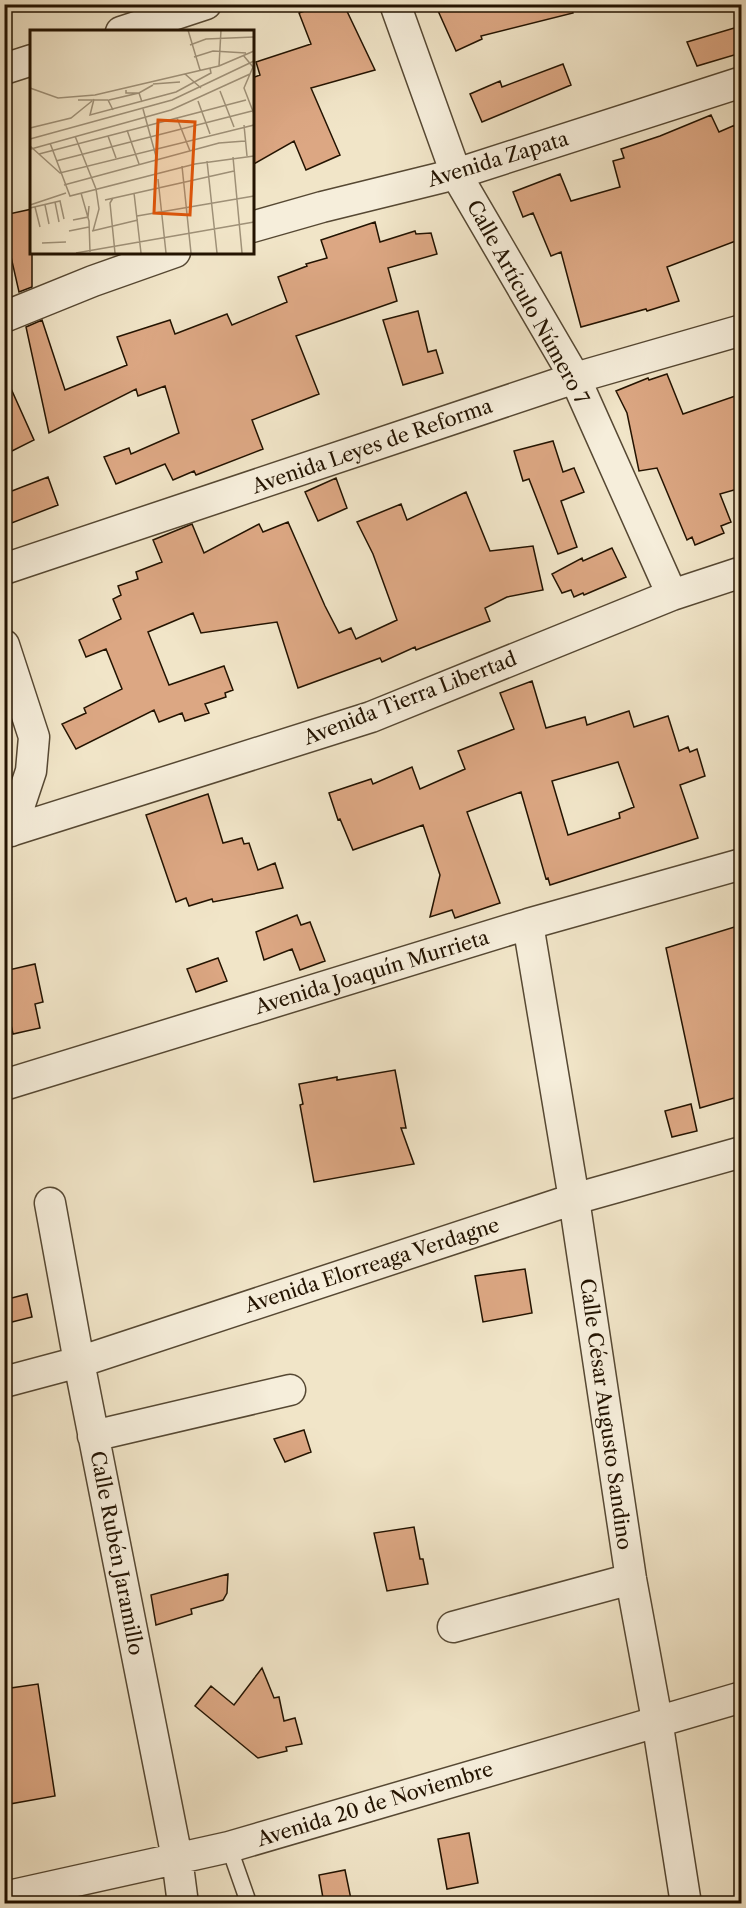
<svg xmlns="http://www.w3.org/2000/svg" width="746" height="1908" font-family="'Libre Caslon Text',serif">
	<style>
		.building { fill: #dca783; stroke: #231301; stroke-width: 1.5; fill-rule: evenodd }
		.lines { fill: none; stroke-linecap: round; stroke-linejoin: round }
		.service-casing { stroke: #564833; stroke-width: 18 }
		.minor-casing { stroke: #564833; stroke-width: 33 }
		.service { stroke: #f6eedb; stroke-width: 15 }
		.minor { stroke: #f6eedb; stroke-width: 30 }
		.labels { text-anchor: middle; stroke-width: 4.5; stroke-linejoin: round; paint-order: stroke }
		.street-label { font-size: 20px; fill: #231301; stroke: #f6eedb }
		.inset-road { fill: none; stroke: #9f9178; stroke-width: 1.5 }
		.view { fill: #de560b; fill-opacity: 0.15; stroke: #de560b; stroke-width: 3 }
		.inset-edge { fill: none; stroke: #231301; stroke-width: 3 }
	</style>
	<rect width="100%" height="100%" fill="#f1e5c8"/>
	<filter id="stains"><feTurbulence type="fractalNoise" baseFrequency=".00333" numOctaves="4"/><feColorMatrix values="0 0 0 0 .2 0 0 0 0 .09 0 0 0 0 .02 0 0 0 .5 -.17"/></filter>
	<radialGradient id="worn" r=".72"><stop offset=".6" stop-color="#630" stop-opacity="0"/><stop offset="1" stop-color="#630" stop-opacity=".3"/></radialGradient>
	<path class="building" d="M435 4H571L573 13 481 36 482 39 456 51Z
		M321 5H344L375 70 311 88 340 155 306 170 294 141 252 165V78L260 75 256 62 311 44 299 13Z
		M741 26V53L697 66 687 42Z
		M563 64 571 85 482 122 470 94 500 81 502 87Z
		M711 115 719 132 735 125 741 140V153L736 155 741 178V239L667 267 679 301 647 311 646 309 581 327 561 252 551 256 533 213 523 217 513 192 560 174 571 201 620 187 613 161 624 158 621 149 660 136Z
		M32 209V287L19 292 4 226V215Z
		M375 222 380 242 415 231 416 234 431 233 437 254 388 268 397 301 296 336 319 394 252 420 263 449 196 475 194 471 173 480 165 464 116 484 104 457 129 448 131 454 179 433 165 386 138 396 136 389 49 433 26 327 42 320 65 390 127 365 117 337 170 320 175 334 227 314 232 325 287 302 278 277 307 266 306 264 327 258 321 240Z
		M418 311 428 352 436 350 443 373 403 385 383 320Z
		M4 373 34 440 4 455Z
		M667 374 683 414 741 394V488L720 494 731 522 721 526 724 533 695 545 692 537 687 540 657 468 639 471 627 413 616 391 648 378 649 380Z
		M553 441 563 472 574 468 584 492 561 501 577 547 558 554 529 479 523 481 514 451Z
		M48 477 58 505 4 526V494Z
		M336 478 347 508 318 521 305 492Z
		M466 492 490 551 533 546 543 590 507 597 485 608 490 621 416 650 415 647 382 662 380 658 298 688 277 622 201 633 193 613 148 632 169 685 224 666 233 690 225 693 226 697 205 704 209 713 185 721 182 713 159 722 154 710 76 749 62 724 86 713 84 708 122 689 106 649 86 657 79 640 121 619 113 599 121 595 118 586 138 579 136 572 162 562 153 540 192 524 204 553 259 524 263 532 288 522 325 606 339 633 351 628 356 639 397 620 373 554 357 522 401 504 407 520Z
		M612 548 626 577 584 595 583 593 574 597 571 590 562 593 552 574 582 558 583 561Z
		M532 681 546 728 585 717 587 725 629 711 634 727 668 716 679 751 688 747 690 752 697 749 705 776 680 785 698 838 550 885 548 878 546 879 521 792 467 812 500 903 455 918 452 910 430 917 440 875 423 825 353 850 340 819 338 820 329 793 371 779 373 784 412 767 420 789 465 769 458 751 514 729 500 693ZM618 762 634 807 619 813 620 818 568 835 552 781Z
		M208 794 223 843 242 838 244 844 249 843 258 870 275 863 283 888 213 902 212 899 189 906 186 898 176 902 146 815Z
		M297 915 301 925 310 922 325 961 300 970 292 949 264 960 256 932Z
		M741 925V1096L700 1108 666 948Z
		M218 958 227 981 196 992 187 969Z
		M35 964 43 1002 35 1004 40 1028 13 1034 4 993V971Z
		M395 1070 406 1128H401L414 1164 314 1182 300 1105 303 1104 299 1084 337 1077V1080Z
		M691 1104 697 1131 672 1137 665 1111Z
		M525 1269 532 1313 483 1322 475 1276Z
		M27 1294 32 1317 4 1324V1300Z
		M304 1430 311 1452 285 1462 274 1439Z
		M414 1527 420 1559H423L428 1584 387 1591 374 1533Z
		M228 1574 227 1593 223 1600 191 1609 192 1614 156 1625 151 1595Z
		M262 1668 274 1698 279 1697 284 1721 295 1718 302 1744 286 1747 287 1751 258 1758 195 1706 211 1686 234 1705Z
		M38 1684 55 1796 4 1805V1689Z
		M469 1833 478 1883 447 1889 438 1839Z
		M345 1870 352 1904H324L319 1875Z"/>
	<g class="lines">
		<defs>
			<path id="service" d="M229 1847 249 1904"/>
			<path id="minor" d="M395 4 456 174 575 378 672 595
				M121 32 206 4
				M4 69 32 60
				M252 227 322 207 456 174 742 82
				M4 317 93 281 175 252
				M4 569 575 378 742 330
				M4 645 34 737 31 771 11 831
				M4 833 371 717 672 595 742 572
				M528 924 574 1199 631 1579 657 1720 686 1904
				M4 1085 528 924 742 864
				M50 1203 79 1362 177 1858 183 1904
				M4 1382 79 1362 574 1199 742 1152
				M93 1436 290 1390
				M453 1627 631 1579
				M4 1897 229 1847 742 1697"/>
		</defs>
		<use href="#service" class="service-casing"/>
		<use href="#minor" class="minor-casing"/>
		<use href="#service" class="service"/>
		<use href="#minor" class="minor"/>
	</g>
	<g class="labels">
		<g class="street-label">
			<text transform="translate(498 159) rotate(-17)" y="7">Avenida Zapata</text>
			<text transform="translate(528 302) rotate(61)" y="7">Calle Artículo Número 7</text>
			<text transform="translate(372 446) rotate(-19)" y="7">Avenida Leyes de Reforma</text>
			<text transform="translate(410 698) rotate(-21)" y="7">Avenida Tierra Libertad</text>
			<text transform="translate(372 972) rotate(-17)" y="7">Avenida Joaquín Murrieta</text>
			<text transform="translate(372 1265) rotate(-18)" y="7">Avenida Elorreaga Verdagne</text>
			<text transform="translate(606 1414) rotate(82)" y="7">Calle César Augusto Sandino</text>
			<text transform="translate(117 1553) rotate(79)" y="7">Calle Rubén Jaramillo</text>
			<text transform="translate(375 1804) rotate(-17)" y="7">Avenida 20 de Noviembre</text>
		</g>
	</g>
	<g transform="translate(30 30)">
		<rect width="224" height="224" fill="#f1e5c8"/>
		<path class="inset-road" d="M158 0 170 40M160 15 176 9 224 7M213 25 223 37 214 58 224 84M164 27 183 21 216 23M189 36 191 0M155 44 171 58M123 54 150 52M0 58 28 68 65 65 189 36 224 21M96 60V63H109L123 55M190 61 204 97M64 69 60 85 146 62 181 43 180 38M48 70H78L83 80M79 70 109 63 112 72M168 71 180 104M113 79 127 130M147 88 160 121M214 95 217 126M0 98 41 88 62 71M97 100 109 134M45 106 66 159 69 179 63 201M78 106 86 128M0 109 142 70 224 31M20 113 40 166 165 134 224 126M0 116 30 143 224 95M1 119 141 80 220 44M9 124 216 70M203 127 212 223M26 131 222 81M177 131 187 223M152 136 161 223M128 149 136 223M34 155 189 113 215 111M51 163 59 191 60 222M104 163 111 223M83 168 80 173 85 223M75 170 204 141M25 172 29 192M0 175 36 163M15 175 19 194M5 177 10 197M0 178 30 171 34 189M107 186 224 166M43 190 58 187 59 176M39 201 59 197M62 201 108 190M12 213 36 212M46 223 224 192"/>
		<path class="view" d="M128 90 165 92 160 185 124 183Z"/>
		<rect width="224" height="224" class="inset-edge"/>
	</g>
	<rect width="746" height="1908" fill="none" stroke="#f1e5c8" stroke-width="24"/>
	<rect x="6" y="6" width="734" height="1896" fill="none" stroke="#231301" stroke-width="3"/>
	<rect x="12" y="12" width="722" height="1884" fill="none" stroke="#231301" stroke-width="1.5"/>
	<rect width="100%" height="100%" filter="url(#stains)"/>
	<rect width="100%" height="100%" fill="url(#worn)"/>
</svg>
